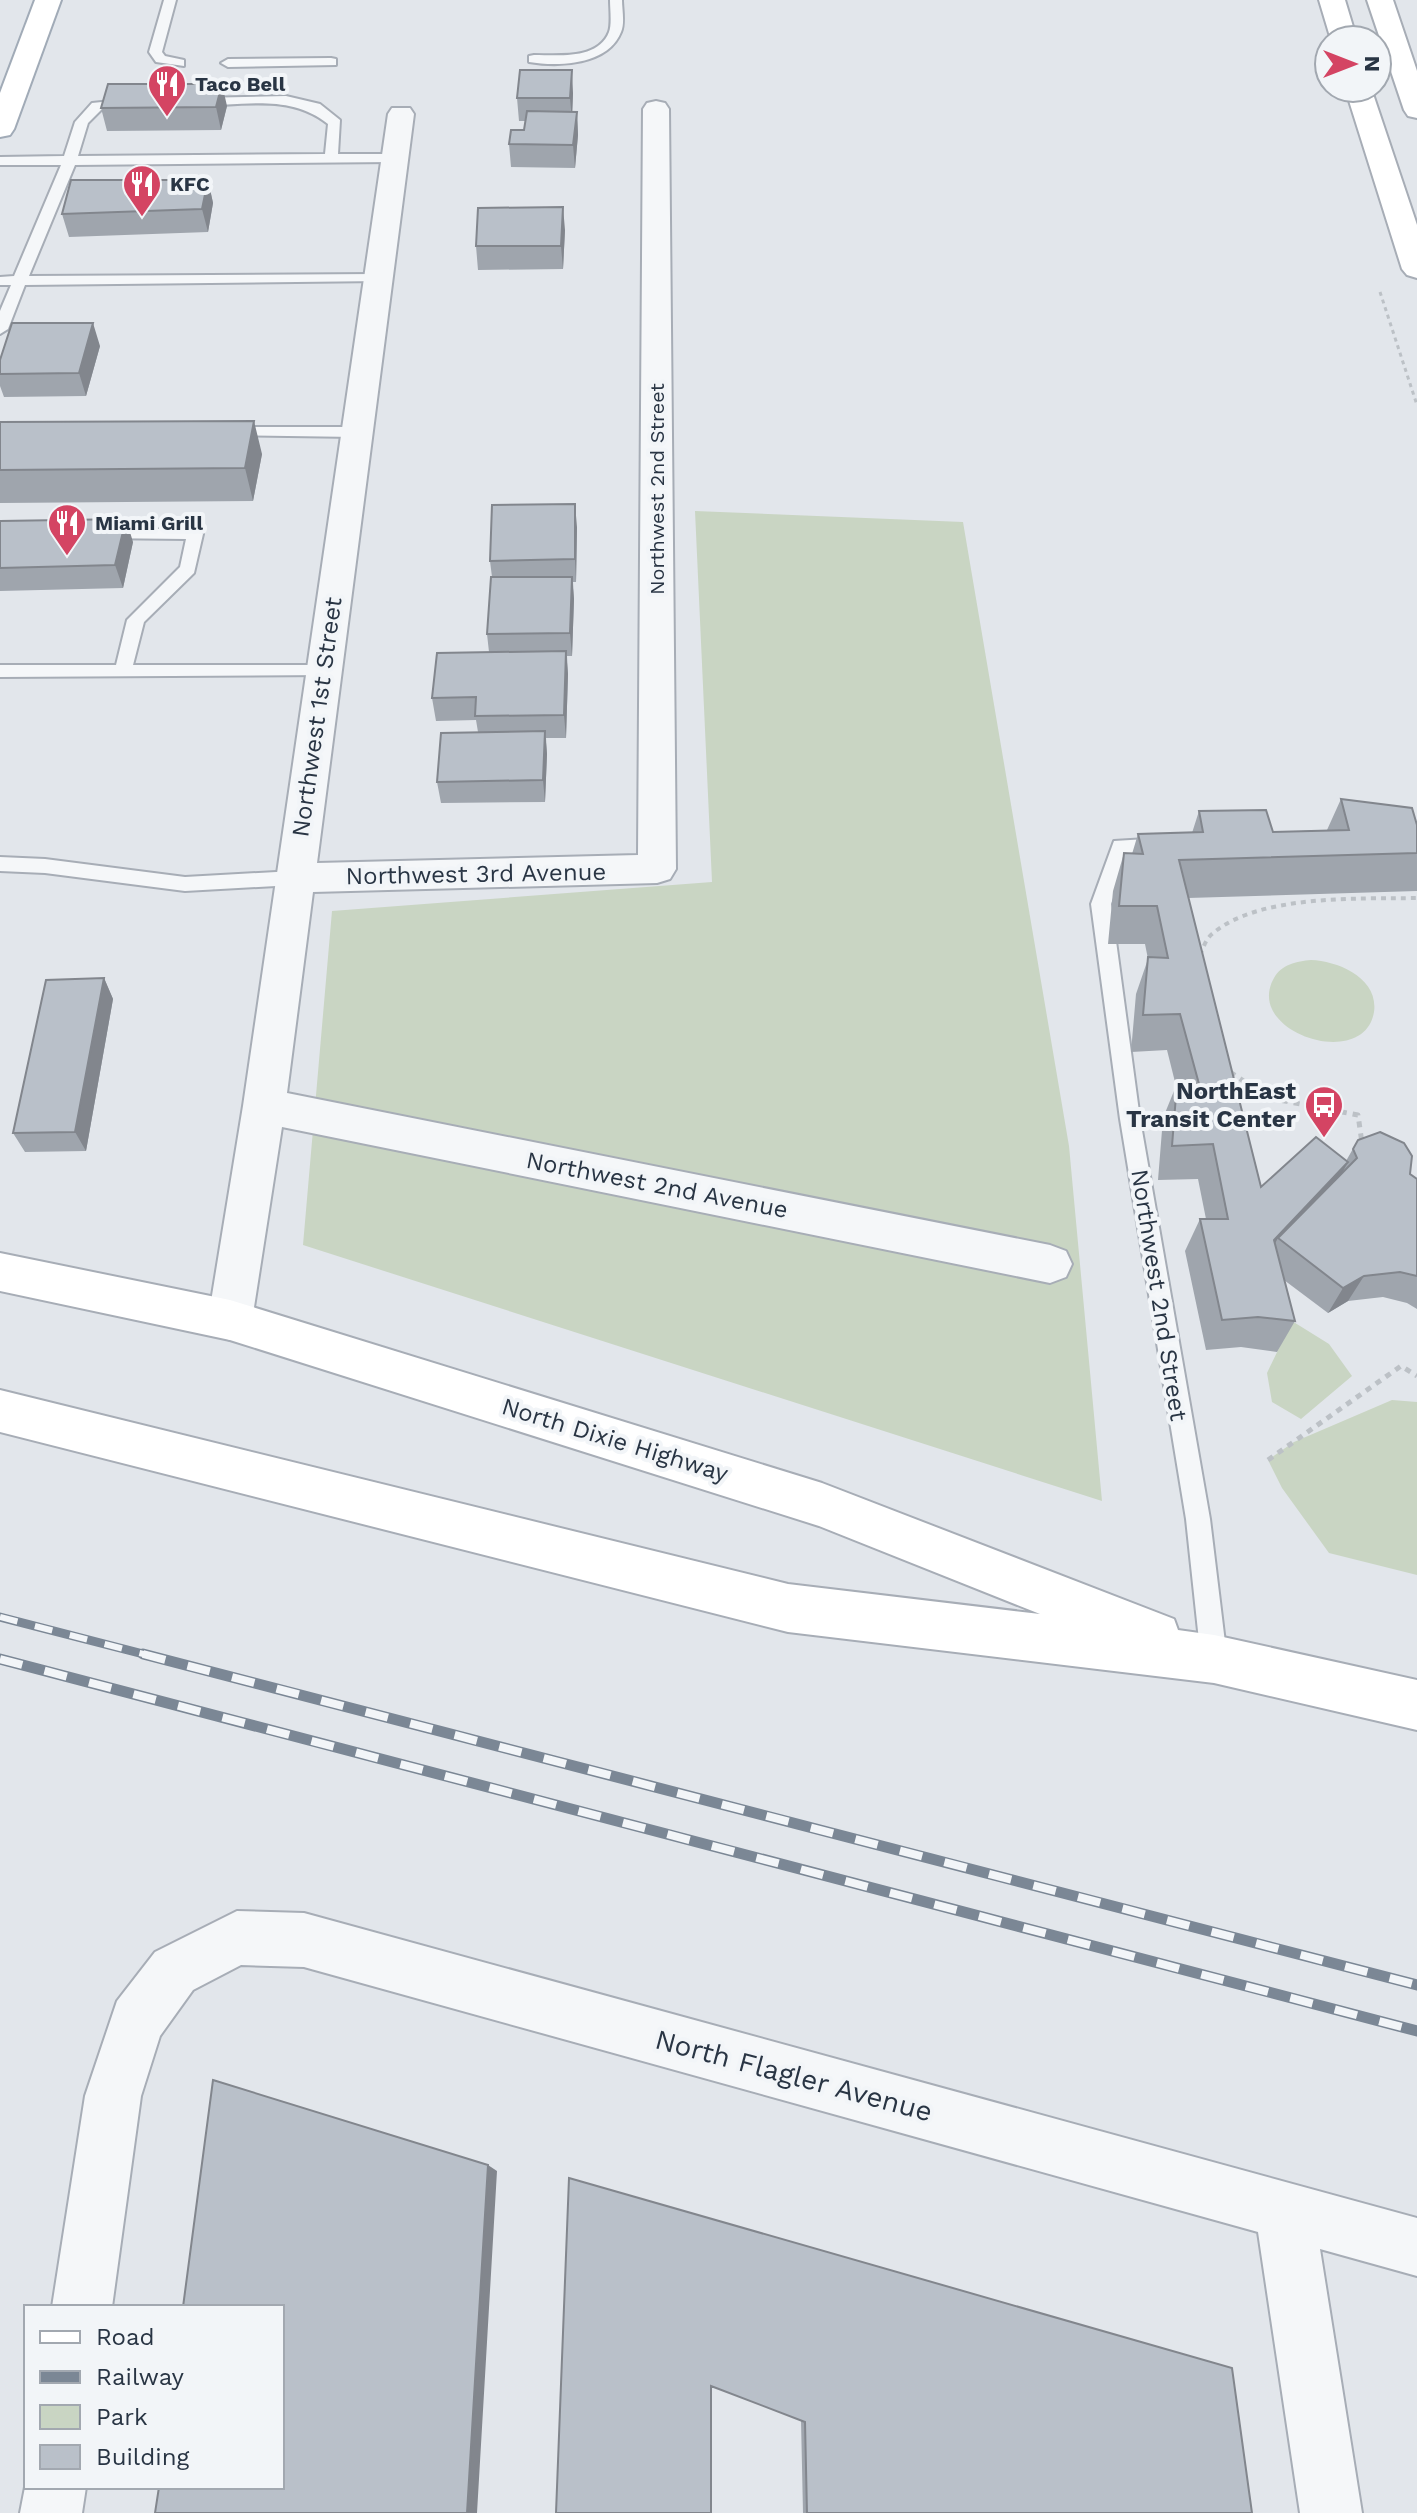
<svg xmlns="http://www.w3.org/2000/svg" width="1417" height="2513" font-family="'Work Sans',sans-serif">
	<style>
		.green { fill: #c9d5c3 }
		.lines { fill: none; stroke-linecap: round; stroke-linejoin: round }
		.lane-casing { stroke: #a7adb6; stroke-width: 4 }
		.street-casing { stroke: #a7adb6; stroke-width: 4 }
		.secondary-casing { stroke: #a7adb6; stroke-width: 4 }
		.primary-casing { stroke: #a1abb7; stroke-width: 4 }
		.path-far2 { stroke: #bcc1c6; stroke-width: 3; stroke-dasharray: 4 4; stroke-linecap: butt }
		.path-far1 { stroke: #bcc1c6; stroke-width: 4; stroke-dasharray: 5 5; stroke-linecap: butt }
		.path { stroke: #bcc1c6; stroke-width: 5; stroke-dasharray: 6 6; stroke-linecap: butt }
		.lane { fill: #f5f7f9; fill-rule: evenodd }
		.street { fill: #f5f7f9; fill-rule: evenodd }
		.secondary { fill: #fff; fill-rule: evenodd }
		.primary { fill: #fff; fill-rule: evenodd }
		.rail-far1-casing { stroke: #7b8795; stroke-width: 9 }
		.rail-casing { stroke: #7b8795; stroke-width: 11 }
		.rail-far1 { stroke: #f2f5f8; stroke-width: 6; stroke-dasharray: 18; stroke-linecap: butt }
		.rail { stroke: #f2f5f8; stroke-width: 8; stroke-dasharray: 23; stroke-linecap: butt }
		.wall { fill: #9fa5ad }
		.shaded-wall { fill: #82868d }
		.building { fill: #b9c0c9; stroke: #82868d; stroke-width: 2 }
		.labels { text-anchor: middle; stroke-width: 8; stroke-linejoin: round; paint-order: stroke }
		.far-poi-label { font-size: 20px; font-weight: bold; fill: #293544; stroke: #f2f5f8; text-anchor: start }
		.far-street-label { font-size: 20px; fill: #293544; stroke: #f2f5f8 }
		.street-label { font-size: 24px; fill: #293544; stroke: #f2f5f8 }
		.poi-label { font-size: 24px; font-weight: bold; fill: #293544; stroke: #f2f5f8; text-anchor: end }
		.near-street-label { font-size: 28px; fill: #293544; stroke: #f2f5f8 }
	</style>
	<rect width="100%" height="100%" fill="#e2e6eb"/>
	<path class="green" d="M695 511 963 522 1069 1146 1102 1501 303 1245 332 911 712 882Z
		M1311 960C1338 961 1379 978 1374 1012 1364 1072 1243 1032 1274 978 1281 965 1297 961 1311 960Z
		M1292 1321 1329 1344 1352 1376 1301 1419 1272 1402 1267 1373Z
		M1392 1400 1417 1402V1575L1329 1553 1282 1488 1268 1460 1294 1442Z"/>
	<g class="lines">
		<defs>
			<path id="lane" d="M164 0H176L162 52 165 56 184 60V66L156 62 149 52Z
				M610 0H622C622 9 625 24 621 32 608 65 559 67 529 62V56L534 55C558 55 598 60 609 32 612 24 610 9 610 0Z
				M331 58 336 59V65L228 67 221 63 228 59Z
				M286 96 320 104 340 120 338 154H394L401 158 394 162 75 165 29 276 377 274 382 275V281L25 285 8 329 0 334V311L11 285H0V277L14 276 61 165H0V157L64 156 75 122 92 103 131 99 138 103 136 106 101 110 88 123 78 156 325 154 328 124C291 94 244 105 198 106L191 102 198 98Z
				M229 427H356L364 432 356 437 223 435 221 432Z
				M101 529H195L203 534 194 573 144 622 133 665H323L332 671 329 675 0 677V665H116L127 620 180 567 186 539 95 538 93 534 95 530Z
				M1163 838 1170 840 1172 845 1170 850 1128 853 1111 904 1140 1119 1210 1519 1227 1659 1223 1668 1214 1671 1205 1668 1201 1659 1186 1519 1120 1119 1091 904 1114 841Z
				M0 857 45 859 185 877 294 871 304 878 294 885 185 891 45 873 0 871Z"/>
			<path id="street" d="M656 101 665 103 669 109 676 869 670 879 657 883 313 892 287 1093 1050 1245 1066 1251 1072 1264 1066 1277 1050 1283 282 1127 252 1320 246 1334 230 1340 214 1334 208 1320 243 1106 388 114 392 108H410L414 114 317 863 638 855 643 109 647 103Z
				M237 1911 304 1913 1417 2218V2276L1320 2249 1362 2513H1300L1258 2232 304 1967 241 1965 193 1990 160 2036 141 2096 112 2307H52L85 2096 117 2001 155 1952Z
				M26 2482V2487H86L82 2513H20Z"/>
			<path id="secondary" d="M1319 0H1345L1357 40H1331Z
				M1367 0H1393L1417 71V118L1408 116 1404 110Z
				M1345 88H1371L1417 225V278L1407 275 1402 269Z
				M0 1253 230 1300 822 1483 1174 1619 1178 1630 1214 1635 1417 1680V1730L1214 1683 788 1632 0 1432V1390L788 1584 1040 1614 819 1526 230 1340 0 1291Z"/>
			<path id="primary" d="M35 0H61L14 129 10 135 0 137V93Z"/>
		</defs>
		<use href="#lane" class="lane-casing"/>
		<use href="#street" class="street-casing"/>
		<use href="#secondary" class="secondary-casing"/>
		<use href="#primary" class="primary-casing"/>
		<path class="path-far2" d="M1380 292 1417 405"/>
		<path class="path-far1" d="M1200 955C1203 948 1206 939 1212 934 1258 894 1360 899 1417 898"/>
		<path class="path" d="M1230 1072 1269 1098 1358 1115 1362 1143
			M1268 1460 1401 1366 1417 1376"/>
		<use href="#lane" class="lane"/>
		<use href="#street" class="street"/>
		<use href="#secondary" class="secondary"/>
		<use href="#primary" class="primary"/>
		<defs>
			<path id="rail-far1" d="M0 1617 151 1656"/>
			<path id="rail" d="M143 1654 1417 1985
				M0 1659 1417 2031"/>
		</defs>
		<use href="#rail-far1" class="rail-far1-casing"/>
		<use href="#rail" class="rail-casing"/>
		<use href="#rail-far1" class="rail-far1"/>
		<use href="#rail" class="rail"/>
	</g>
	<path class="wall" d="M573 93 572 112H577L578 135 575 168 511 167 509 144 524 130 526 121H519L517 98Z
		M227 106 221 130 107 131 101 108Z
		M208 180 213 203 208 232 69 237 62 214Z
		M565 230 563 269 478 270 476 246Z
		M100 346 86 396 4 397 0 386V360Z
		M0 422 262 454 253 501 0 503Z
		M0 521 133 542 123 588 0 591Z
		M577 527 576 582H573L574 599 572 656H567L568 674 566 738H546L547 754 545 802 441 803 437 782 478 732 476 720 436 721 432 698 489 652 487 634 492 577 490 561Z
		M1341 799 1417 825V891L1188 898 1261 1187 1346 1161 1358 1140 1410 1174 1417 1179V1309L1407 1303 1383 1297 1348 1301 1328 1313 1284 1280 1295 1321 1277 1352 1241 1347 1206 1350 1185 1251 1200 1219H1206L1198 1179 1158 1180 1163 1118 1176 1086 1167 1050 1131 1052 1136 994 1148 959 1145 944H1108L1113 891 1124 853 1132 854 1138 834 1192 833 1199 811 1273 832 1327 830Z
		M104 978 113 999 86 1151 25 1152 13 1133Z
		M569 2178 1252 2513H803L801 2420Z"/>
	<path class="shaded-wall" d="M572 70 573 93 572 121 570 98Z
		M222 84 227 106 221 130 216 107Z
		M577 112 578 135 575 168 573 145Z
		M208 180 213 203 208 232 202 209Z
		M563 207 565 230 563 269 561 246Z
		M93 323 100 346 86 396 79 373Z
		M254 421 262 454 253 501 245 468Z
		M575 504 577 527 576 582 575 559Z
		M126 519 133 542 123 588 115 565Z
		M572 577 574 599 572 656 570 633Z
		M566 651 568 674 566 738 564 715Z
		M545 731 547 754 545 802 543 780Z
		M104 978 113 999 86 1151 75 1132Z
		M1348 1162 1330 1196 1278 1238 1264 1264 1274 1240Z
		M1364 1276 1348 1301 1328 1313 1343 1288Z
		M488 2165 497 2171 477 2513H467Z"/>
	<path class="building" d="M520 70H572L570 98H517Z
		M108 84H222L216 107 101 108Z
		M527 111 577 112 573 145 509 144 511 130H524Z
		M71 180H208L202 209 62 214Z
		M563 207 561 246H476L478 208Z
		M12 323H93L79 373 0 374V360Z
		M254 421 245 468 0 470V422Z
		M575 504V559L490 561 492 505Z
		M126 519 115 565 0 568V521Z
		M491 577H572L570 633 487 634Z
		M566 651 564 715 475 716 476 697 432 698 437 653Z
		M545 731 543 780 437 782 441 733Z
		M1341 799 1412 808 1417 825V853L1179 860 1261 1187 1316 1137 1348 1162 1274 1240 1295 1321 1258 1317 1222 1320 1200 1219H1228L1213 1144 1172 1146 1177 1083 1199 1084 1180 1014 1143 1015 1148 957 1168 958 1157 906H1119L1124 853 1143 854 1138 834 1203 832 1199 811 1266 810 1273 832 1349 830Z
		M104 978 75 1132 13 1133 46 980Z
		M1380 1132 1404 1143 1412 1156 1410 1174 1417 1179V1276L1400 1272 1364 1276 1343 1288 1278 1238 1357 1158 1353 1149 1358 1140Z
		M213 2080 488 2165 467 2513H155L159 2487H282V2307H183Z
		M569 2178 1232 2368 1252 2513H807L805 2422 711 2386V2513H556Z"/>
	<defs>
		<symbol id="restaurant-pin" viewBox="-11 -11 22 30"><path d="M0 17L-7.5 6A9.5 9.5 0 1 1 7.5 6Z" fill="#d44463" stroke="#f2f5f8"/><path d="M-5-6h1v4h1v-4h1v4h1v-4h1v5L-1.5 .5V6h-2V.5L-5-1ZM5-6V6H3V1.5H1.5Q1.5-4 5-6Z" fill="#fff"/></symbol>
		<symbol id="bus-pin" viewBox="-11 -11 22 30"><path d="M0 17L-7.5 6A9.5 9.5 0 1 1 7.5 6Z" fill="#d44463" stroke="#f2f5f8"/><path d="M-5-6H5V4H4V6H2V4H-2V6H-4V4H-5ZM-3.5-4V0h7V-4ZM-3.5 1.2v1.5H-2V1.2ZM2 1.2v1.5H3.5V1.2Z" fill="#fff"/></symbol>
	</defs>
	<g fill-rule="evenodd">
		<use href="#restaurant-pin" x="145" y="62" width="44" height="60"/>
		<use href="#restaurant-pin" x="120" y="162" width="44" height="60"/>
		<use href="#restaurant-pin" x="45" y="501" width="44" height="60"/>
		<use href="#bus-pin" x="1302" y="1083" width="44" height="60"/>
	</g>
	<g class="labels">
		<g class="far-poi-label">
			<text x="195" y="91">Taco Bell</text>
			<text x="170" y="191">KFC</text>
			<text x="95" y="530">Miami Grill</text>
		</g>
		<g class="far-street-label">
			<text transform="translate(657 489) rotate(-90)" y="7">Northwest 2nd Street</text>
		</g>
		<g class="street-label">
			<text transform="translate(317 717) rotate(-82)" y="8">Northwest 1st Street</text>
			<text transform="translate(476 874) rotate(-1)" y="8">Northwest 3rd Avenue</text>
			<text transform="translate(657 1185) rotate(11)" y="8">Northwest 2nd Avenue</text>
			<text transform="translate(1159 1295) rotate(81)" y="8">Northwest 2nd Street</text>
			<text transform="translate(615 1440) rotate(17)" y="8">North Dixie Highway</text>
		</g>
		<g class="poi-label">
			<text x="1296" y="1099">NorthEast<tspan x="1296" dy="28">Transit Center</tspan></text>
		</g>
		<g class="near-street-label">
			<text transform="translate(794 2075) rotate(15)" y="10">North Flagler Avenue</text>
		</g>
	</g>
	<rect x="24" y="2305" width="260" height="184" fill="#f2f5f8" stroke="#a2a8b0" stroke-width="2"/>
	<rect x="40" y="2331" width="40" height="12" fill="#ffffff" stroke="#a2a8b0" stroke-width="2"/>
	<text x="96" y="2345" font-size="24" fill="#293544">Road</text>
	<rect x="40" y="2371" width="40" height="12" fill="#7b8795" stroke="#a2a8b0" stroke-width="2"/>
	<text x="96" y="2385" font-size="24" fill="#293544">Railway</text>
	<rect x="40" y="2405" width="40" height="24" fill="#c9d5c3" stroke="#a2a8b0" stroke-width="2"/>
	<text x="96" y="2425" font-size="24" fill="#293544">Park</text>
	<rect x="40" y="2445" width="40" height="24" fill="#b9c0c9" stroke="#a2a8b0" stroke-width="2"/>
	<text x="96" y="2465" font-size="24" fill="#293544">Building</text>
	<g transform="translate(1353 64) rotate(90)"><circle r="38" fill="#f2f5f8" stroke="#a2a8b0" stroke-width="2"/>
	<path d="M0-6L14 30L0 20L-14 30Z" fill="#d44463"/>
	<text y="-12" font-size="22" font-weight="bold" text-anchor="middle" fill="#293544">N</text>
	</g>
</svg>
